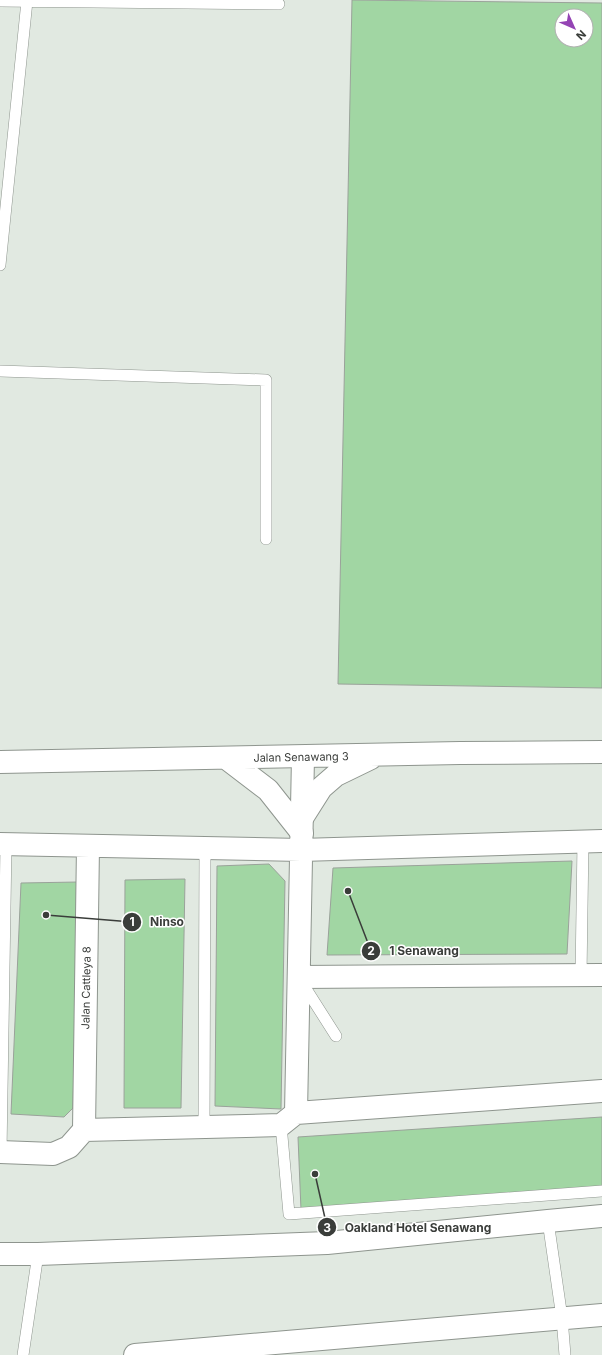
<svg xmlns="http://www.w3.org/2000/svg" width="602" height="1355" font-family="Inter,sans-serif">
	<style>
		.building { fill: #a1d6a3; stroke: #9aa29a; fill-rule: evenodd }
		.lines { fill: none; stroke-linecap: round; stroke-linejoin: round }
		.service-casing { stroke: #8e958e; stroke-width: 12 }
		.minor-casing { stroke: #8e958e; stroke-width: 24 }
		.tertiary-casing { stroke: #8e958e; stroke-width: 24 }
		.service { stroke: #fff; stroke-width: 11 }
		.minor { stroke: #fff; stroke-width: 22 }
		.tertiary { stroke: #fff; stroke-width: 22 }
		.labels { text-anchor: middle; stroke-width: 3; stroke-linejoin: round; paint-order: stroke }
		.street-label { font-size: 11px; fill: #3a3d3a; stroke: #fff }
		.leader { fill: none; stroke: #3a3d3a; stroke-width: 1.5 }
		.callout-dot { fill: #3a3d3a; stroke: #fff; stroke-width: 1.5 }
		.mark-label { font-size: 12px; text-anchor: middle; font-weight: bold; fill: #fff }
		.callout-label { font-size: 12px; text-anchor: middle; font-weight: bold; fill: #3a3d3a; stroke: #fff; stroke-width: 3; stroke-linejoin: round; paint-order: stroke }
	</style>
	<rect width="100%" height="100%" fill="#e1e9e1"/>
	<path class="building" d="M352 0 602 3V688L338 684ZM562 16H586V40H562Z
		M572 861 567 954 327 955 333 868Z
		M269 864 285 881 281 1109 215 1106 217 866Z
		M185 879 181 1108H124L125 880Z
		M78 882 73 1108 64 1117 11 1114 21 883Z
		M602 1117V1188L301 1210 298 1137Z"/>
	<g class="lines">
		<defs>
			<path id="service" d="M0 1 279 4
				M0 265 27 1
				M0 371 266 380V539
				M581 976 583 841
				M301 981 336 1036
				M281 1125 289 1214 602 1191
				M204 1127 205 849
				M1 1152 6 845
				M548 1221 562 1318 565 1355
				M23 1355 38 1254"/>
			<path id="minor" d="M0 844 301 850 602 841
				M299 977 602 975
				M296 1113 303 757
				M84 1130 88 846
				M0 1152 53 1154 69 1147 84 1130 281 1125 296 1113 602 1091
				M0 1254H38L327 1243 548 1221 602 1216
				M135 1355 602 1315"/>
			<path id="tertiary" d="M226 758 268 790 302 833
				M0 762 460 753 602 752
				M302 818 321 788 336 775 371 758"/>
		</defs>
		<use href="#service" class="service-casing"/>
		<use href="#minor" class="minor-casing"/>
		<use href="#tertiary" class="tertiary-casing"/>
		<use href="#service" class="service"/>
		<use href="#minor" class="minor"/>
		<use href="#tertiary" class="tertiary"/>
	</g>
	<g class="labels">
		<g class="street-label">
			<text transform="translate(301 757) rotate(-1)" y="4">Jalan Senawang 3</text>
			<text transform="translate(86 988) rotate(-89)" y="4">Jalan Cattleya 8</text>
		</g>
	</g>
	<path class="leader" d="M46 915L132 922M348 891L371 951M315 1174L327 1227"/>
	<g class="callout-dot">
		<circle cx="46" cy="915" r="4"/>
		<circle cx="348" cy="891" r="4"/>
		<circle cx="315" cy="1174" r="4"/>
		<circle cx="132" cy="922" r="10"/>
		<circle cx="371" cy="951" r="10"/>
		<circle cx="327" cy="1227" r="10"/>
	</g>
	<g class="mark-label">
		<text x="132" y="926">1</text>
		<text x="371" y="955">2</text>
		<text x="327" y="1232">3</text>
	</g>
	<g class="callout-label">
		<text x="167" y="926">Ninso</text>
		<text x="424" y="955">1 Senawang</text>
		<text x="418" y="1232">Oakland Hotel Senawang</text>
	</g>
	<g transform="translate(574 28) rotate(135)"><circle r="19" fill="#ffffff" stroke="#b0b1b0"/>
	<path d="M0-3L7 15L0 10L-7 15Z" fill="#9444b4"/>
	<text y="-6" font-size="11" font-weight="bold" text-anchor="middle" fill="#3a3d3a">N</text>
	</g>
</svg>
